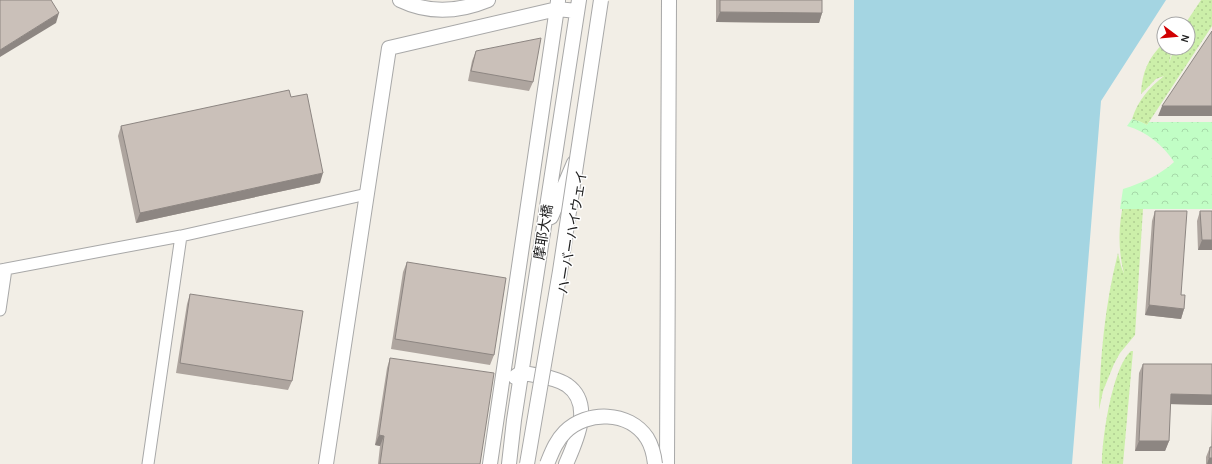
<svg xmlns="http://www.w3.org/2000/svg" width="1212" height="464" font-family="Karla,'Noto Sans JP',sans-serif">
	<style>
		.grass { fill: url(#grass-dots) }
		.park { fill: url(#park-crowns) }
		.water { fill: #a4d5e2 }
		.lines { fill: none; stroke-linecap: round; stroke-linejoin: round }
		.minor-casing { stroke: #a8a8a8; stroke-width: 13 }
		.tertiary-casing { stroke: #a8a8a8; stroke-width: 16 }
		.minor { stroke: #fff; stroke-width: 11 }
		.tertiary { stroke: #fff; stroke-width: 14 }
		.tertiary-bridge-casing { stroke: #a8a8a8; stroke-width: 16; stroke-linecap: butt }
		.tertiary-bridge { stroke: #fff; stroke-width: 14 }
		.wall { fill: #aea59f }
		.shaded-wall { fill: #8d8682 }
		.building { fill: #cac0b9; stroke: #8d8682 }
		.labels { text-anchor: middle; stroke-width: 3; stroke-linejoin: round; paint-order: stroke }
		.street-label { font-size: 14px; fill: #212121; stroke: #fff }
	</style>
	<defs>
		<pattern id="grass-dots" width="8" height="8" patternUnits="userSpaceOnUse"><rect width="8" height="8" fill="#ccefa9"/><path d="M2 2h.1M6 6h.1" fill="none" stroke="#afcd91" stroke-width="1.8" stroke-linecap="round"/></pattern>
		<pattern id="park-crowns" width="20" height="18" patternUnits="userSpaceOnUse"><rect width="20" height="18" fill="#c1fec5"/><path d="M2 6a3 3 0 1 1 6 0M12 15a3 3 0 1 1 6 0" fill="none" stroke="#a6d9a9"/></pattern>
	</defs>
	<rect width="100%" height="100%" fill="#f2eee6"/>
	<path class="grass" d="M1201 0H1212V26L1147 125 1141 122 1132 119C1138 100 1149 88 1164 76L1156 79 1141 94C1142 73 1148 57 1164 43V48H1172L1169 64 1174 48H1188V24H1185Z
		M1124 201 1180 209H1143L1135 335 1120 353 1114 364 1103 391 1099 410C1100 357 1105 304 1118 253L1121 266 1124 274C1118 250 1118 225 1124 201Z
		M1131 351H1133L1123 464H1102C1102 439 1112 368 1131 351Z"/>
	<path class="park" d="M1132 119 1141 122 1147 125 1149 122H1212V209H1120L1123 189C1142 183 1160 175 1174 162 1163 145 1147 132 1127 126Z"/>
	<path class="water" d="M854 0H1166L1101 101 1072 464H852Z"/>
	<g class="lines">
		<defs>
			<path id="minor" d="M0 270 181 236 367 194
				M0 310 6 269
				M148 464 181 236"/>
			<path id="tertiary" d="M400 0C429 14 459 12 488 0
				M551 217 574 163
				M515 377C520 371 528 374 535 375 546 377 558 379 567 385 594 404 576 441 566 464
				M326 464 389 48 557 9 577 11
				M490 464 558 1
				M509 464 514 420 579 0
				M667 464 669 0"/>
		</defs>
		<use href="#minor" class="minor-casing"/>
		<use href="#tertiary" class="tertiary-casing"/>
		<use href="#minor" class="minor"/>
		<use href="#tertiary" class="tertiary"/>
		<defs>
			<path id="tertiary-bridge" d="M527 464 560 271 601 0
				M547 464C552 452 556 441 565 432 587 410 629 411 647 438 652 446 654 455 655 464"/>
		</defs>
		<use href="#tertiary-bridge" class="tertiary-bridge-casing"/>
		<use href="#tertiary-bridge" class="tertiary-bridge"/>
	</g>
	<path class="wall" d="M716 0H822V13L819 23 716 22Z
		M476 51 533 82 529 91 468 81 472 61Z
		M291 97 320 183 136 223 118 136 121 126Z
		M1155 211 1181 295 1184 309 1181 319 1145 315 1152 221Z
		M1200 211H1212V250H1198L1197 221Z
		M407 262 494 355 490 365 391 349 403 272Z
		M190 294 292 381 288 390 176 373 187 304Z
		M390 358 480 464H378L380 446 375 445 387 368Z
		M1143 364H1212V464H1206V457L1210 447H1211L1212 405 1170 404 1169 441 1165 451H1135L1139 373Z"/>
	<path class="shaded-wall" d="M720 12 822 13 819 23 716 22Z
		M59 13 56 23 0 57V50Z
		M1162 106H1212V116H1158Z
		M323 173 320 183 136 223 140 213Z
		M1202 240H1212V250H1198Z
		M1149 305 1184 309 1181 319 1145 315Z
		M1171 394 1212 395V405L1167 404Z
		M379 435 384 436 380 446 375 445Z
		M1139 441H1169L1165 451H1135Z
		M1209 458H1212V464H1207Z"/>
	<path class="building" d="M0 0H51L59 13 0 50Z
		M720 0H822V13L720 12Z
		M1212 31V106H1162Z
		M541 38 533 82 471 71 476 51Z
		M289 90 291 97 307 94 323 173 140 213 121 126Z
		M1155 211H1187L1181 295H1185L1184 309 1149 305Z
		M1200 211H1212V240H1202Z
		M407 262 506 278 494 355 395 339Z
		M190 294 303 311 292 381 180 363Z
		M390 358 494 373 480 464H380L384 436 379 435Z
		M1143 364H1212V395L1171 394 1169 441H1139Z
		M1210 447H1212V458H1209Z"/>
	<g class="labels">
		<g class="street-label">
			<text transform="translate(543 232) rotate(-81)" y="5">摩耶大橋</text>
			<text transform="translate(572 232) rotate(-81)" y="5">ハーバーハイウェイ</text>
		</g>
	</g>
	<g transform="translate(1176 36) rotate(106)"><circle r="19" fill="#ffffff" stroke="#a6a6a6"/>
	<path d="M0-3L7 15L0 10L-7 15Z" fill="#d10002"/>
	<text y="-6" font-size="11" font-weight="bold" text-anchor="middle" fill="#212121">N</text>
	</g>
</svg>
